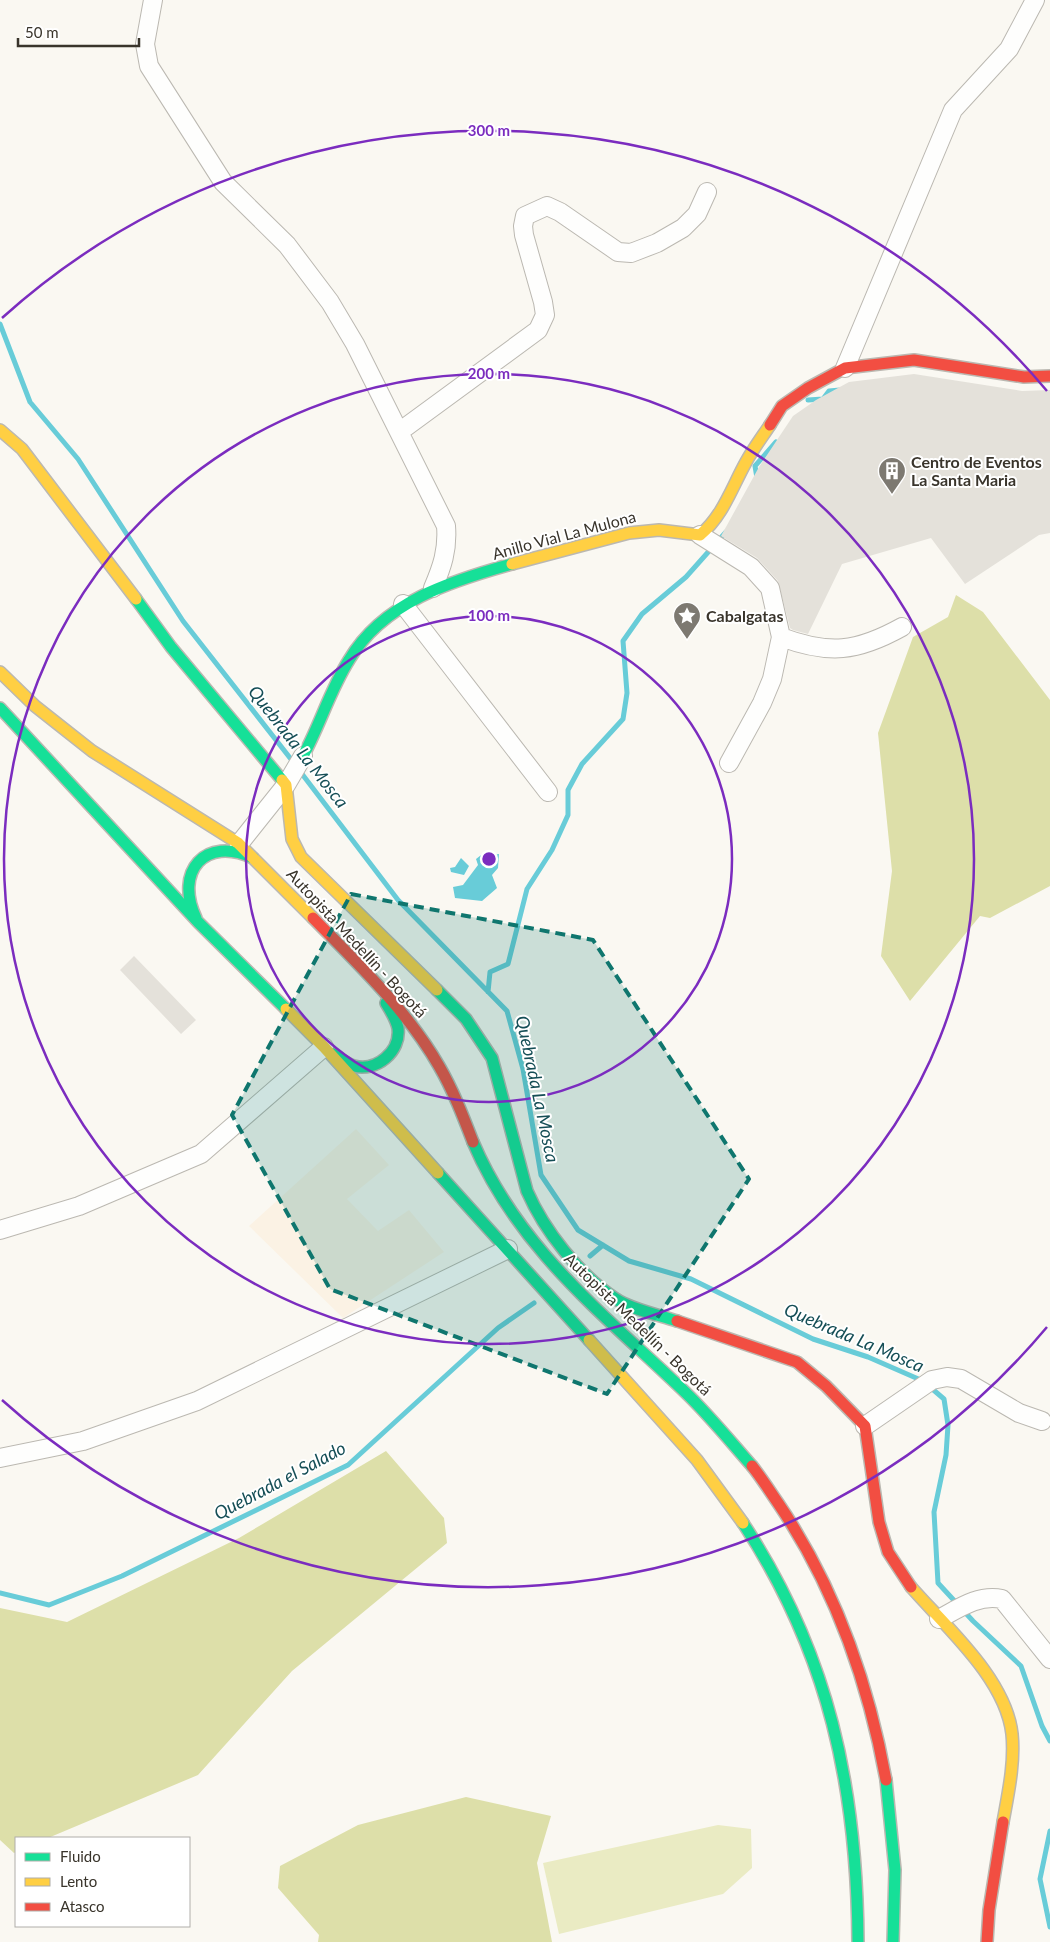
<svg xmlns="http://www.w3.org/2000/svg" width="1050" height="1942" font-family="Lato,sans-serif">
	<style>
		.industrial { fill: #fbf2e4 }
		.green { fill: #eaebc3 }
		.forest { fill: #dddfa9 }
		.water { fill: #68ccd8 }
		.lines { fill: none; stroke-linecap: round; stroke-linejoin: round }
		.stream { stroke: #68ccd8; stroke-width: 5 }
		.building { fill: #e4e1da }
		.street-casing { stroke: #bbb8b1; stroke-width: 20 }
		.fast-casing { stroke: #bbb8b1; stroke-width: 14 }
		.slow-casing { stroke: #bbb8b1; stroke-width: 14 }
		.jam-casing { stroke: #bbb8b1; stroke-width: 14 }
		.street { stroke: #fefefd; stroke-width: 18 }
		.fast { stroke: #16e098; stroke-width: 11 }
		.slow { stroke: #ffcf43; stroke-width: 11 }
		.jam { stroke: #f24e42; stroke-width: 11 }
		.marked { fill: #0f766e; fill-opacity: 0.2; stroke: #0f766e; stroke-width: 4; stroke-dasharray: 10 6; stroke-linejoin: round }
		.ring { fill: none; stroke: #7b2cbf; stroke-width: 2.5 }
		.labels { text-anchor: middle; stroke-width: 4; stroke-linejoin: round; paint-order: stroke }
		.poi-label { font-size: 16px; font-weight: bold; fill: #39342b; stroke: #fff; text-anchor: start }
		.street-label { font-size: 16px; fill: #39342b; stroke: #fff }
		.water-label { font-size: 18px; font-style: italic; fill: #154e56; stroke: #fff }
		.centre { fill: #7b2cbf; stroke: #fff; stroke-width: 2.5 }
		.ring-label { font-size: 15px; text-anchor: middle; font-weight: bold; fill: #7b2cbf; stroke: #fff; stroke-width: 4; stroke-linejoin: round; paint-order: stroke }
	</style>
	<rect width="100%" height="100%" fill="#faf8f2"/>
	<path class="industrial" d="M356 1129 389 1165 347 1199 378 1231 409 1210 444 1252 343 1318 249 1226Z"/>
	<path class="green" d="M718 1825 751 1829 752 1868 723 1894 559 1934 543 1863Z"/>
	<path class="forest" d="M956 595 983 612 1050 700V886L990 918 980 916 910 1001 881 956 892 871 878 733 913 637 948 617Z
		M386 1451 444 1518 447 1543 292 1671 198 1775 48 1838H16V1852L14 1853 0 1840V1608L67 1622 239 1538Z
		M466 1797 551 1816 537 1863 552 1942H318L319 1935 278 1888 280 1866 358 1825Z"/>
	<path class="water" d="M485 852 492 855 499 854 498 868 492 875 497 888 482 901 455 898 453 887 463 885 478 865 476 859Z
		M461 858 469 866 464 875 451 872 450 868 455 867Z"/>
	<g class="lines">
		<path class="stream" d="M0 324 30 402 78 459 183 621 294 763
			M808 400 823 399 829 391 840 390
			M757 478 755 466 776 442
			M299 770 398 900 507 1011 523 1069 541 1175 578 1230 629 1261 691 1279 813 1339 868 1357 923 1381
			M488 992 490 972 508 964 527 889 552 850 568 815V790L582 764 623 719 627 693 623 641 642 614 686 577 726 532
			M590 1256 603 1245
			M930 1387 944 1399 948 1425 946 1455 934 1512 938 1583 973 1621 1021 1666 1042 1726 1050 1741
			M0 1593 49 1605 122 1576 348 1465 498 1328 534 1303
			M1050 1831 1040 1879 1050 1927"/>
	</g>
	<path class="building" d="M914 374 1022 391 1050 390V533L1039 535 965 584 931 538 842 564 808 634 793 630 790 628 778 581 757 558 721 536 759 467 793 416 816 400 849 382Z
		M134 956 196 1020 181 1034 120 970Z"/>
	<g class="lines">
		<defs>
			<path id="street" d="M153 0 145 44 149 66 223 182 287 245 330 302 355 344 446 526C448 550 442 567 433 588
				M845 368 953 110 1009 49 1035 0
				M399 432 538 330 545 315 543 302 524 235 523 226 525 216 547 206 560 212 618 252 631 253 657 243 683 228 697 214 707 192
				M700 535 751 567 770 588 781 637 772 679 762 703 729 763
				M403 604 548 792
				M781 637C829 655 857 652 902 627
				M239 844 286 785 303 756
				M0 1230 79 1206 201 1154 324 1047
				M865 1426 932 1380 947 1377 961 1379 1019 1413 1042 1421
				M0 1458 83 1441 197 1401 508 1249
				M939 1619C959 1608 979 1594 1002 1599L1050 1659"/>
			<path id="fast" d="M136 599 171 647 282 780
				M0 708 198 922 286 1009
				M303 756C320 725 330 690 349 660 383 602 451 581 512 564
				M196 918C174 872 205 835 253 858
				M437 990 466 1019 492 1058 527 1191C544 1230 579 1275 616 1299 630 1309 659 1315 677 1321
				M333 1054C339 1058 346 1064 354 1066 376 1072 401 1052 398 1028 396 1019 391 1011 386 1003
				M473 1142C519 1250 604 1314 685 1392 709 1415 730 1441 752 1466
				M438 1173 589 1340
				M743 1523C829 1654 857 1787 858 1942
				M886 1780 895 1870 893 1942"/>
			<path id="slow" d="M0 430 22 449 136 599
				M512 564 629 533 659 530 700 535C723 516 732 487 746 462 753 449 762 437 770 425
				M0 672 35 706 92 751 238 843 313 918
				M282 780 286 785 292 839 301 857 437 990
				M286 1009 324 1047 438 1173
				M589 1340 697 1460 743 1523
				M911 1587C946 1627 1006 1679 1012 1734 1015 1763 1008 1794 1003 1822"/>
			<path id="jam" d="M770 425 782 406 808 388 845 368 914 360 1024 377 1050 376
				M313 918C357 963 407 1010 439 1066 453 1090 463 1116 473 1142
				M677 1321 797 1362 826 1386 865 1426 879 1522 888 1552 911 1587
				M752 1466C761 1477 769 1490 778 1503 835 1587 868 1681 886 1780
				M987 1942 989 1910 1003 1822"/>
		</defs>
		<use href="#street" class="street-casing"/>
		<use href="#fast" class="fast-casing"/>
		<use href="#slow" class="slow-casing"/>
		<use href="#jam" class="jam-casing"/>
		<use href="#street" class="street"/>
		<use href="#fast" class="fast"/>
		<use href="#slow" class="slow"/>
		<use href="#jam" class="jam"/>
	</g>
	<path class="marked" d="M351 894 593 940 749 1179 607 1394 330 1289 232 1115Z"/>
	<g class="ring">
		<circle cx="489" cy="859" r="243"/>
		<circle cx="489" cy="859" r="485"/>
		<path d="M1047 1327A728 728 0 0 1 2 1400M2 318A728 728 0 0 1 1047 391"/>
	</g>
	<defs>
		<symbol id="building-pin" viewBox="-11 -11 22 30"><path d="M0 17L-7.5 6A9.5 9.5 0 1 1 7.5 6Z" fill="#7d7971" stroke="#fff"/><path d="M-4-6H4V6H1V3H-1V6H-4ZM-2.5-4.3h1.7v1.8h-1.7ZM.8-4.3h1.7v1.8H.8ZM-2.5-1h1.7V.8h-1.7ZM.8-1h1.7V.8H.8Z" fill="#fff"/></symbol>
		<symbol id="sight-pin" viewBox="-11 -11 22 30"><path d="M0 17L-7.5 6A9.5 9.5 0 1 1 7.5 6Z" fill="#7d7971" stroke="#fff"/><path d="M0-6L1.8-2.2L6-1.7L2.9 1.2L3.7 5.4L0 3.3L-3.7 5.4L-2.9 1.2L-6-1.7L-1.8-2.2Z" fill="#fff"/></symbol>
	</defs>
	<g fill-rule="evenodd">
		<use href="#building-pin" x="876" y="455" width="32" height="43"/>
		<use href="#sight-pin" x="671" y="600" width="32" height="43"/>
	</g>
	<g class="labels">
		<g class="poi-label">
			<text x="911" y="468">Centro de Eventos<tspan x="911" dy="18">La Santa Maria</tspan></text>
			<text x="706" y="622">Cabalgatas</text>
		</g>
		<g class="street-label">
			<text transform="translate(564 535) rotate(-15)" y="6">Anillo Vial La Mulona</text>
			<text transform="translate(357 943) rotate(47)" y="6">Autopista Medellín - Bogotá</text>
			<text transform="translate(638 1324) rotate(44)" y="6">Autopista Medellín - Bogotá</text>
		</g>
		<g class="water-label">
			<text transform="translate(298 747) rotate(52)" y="6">Quebrada La Mosca</text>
			<text transform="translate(537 1089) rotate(78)" y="6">Quebrada La Mosca</text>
			<text transform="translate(854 1338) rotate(23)" y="6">Quebrada La Mosca</text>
			<text transform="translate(280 1481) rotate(-28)" y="6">Quebrada el Salado</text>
		</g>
	</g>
	<circle cx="489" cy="859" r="8" class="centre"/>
	<g class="ring-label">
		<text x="489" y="136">300 m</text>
		<text x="489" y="379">200 m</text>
		<text x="489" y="621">100 m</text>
	</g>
	<rect x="15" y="1837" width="175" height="90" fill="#ffffff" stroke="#b0aeaa"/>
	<rect x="25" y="1853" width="25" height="8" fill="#16e098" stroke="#b0aeaa"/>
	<text x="60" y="1862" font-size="15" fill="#39342b">Fluido</text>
	<rect x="25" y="1878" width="25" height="8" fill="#ffcf43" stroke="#b0aeaa"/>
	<text x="60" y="1887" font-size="15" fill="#39342b">Lento</text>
	<rect x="25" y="1903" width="25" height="8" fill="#f24e42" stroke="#b0aeaa"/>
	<text x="60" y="1912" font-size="15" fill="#39342b">Atasco</text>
	<path d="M18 38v8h121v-8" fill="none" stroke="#39342b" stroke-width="2.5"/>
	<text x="25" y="38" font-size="15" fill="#39342b" stroke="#ffffff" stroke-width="4" paint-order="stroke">50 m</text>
</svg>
